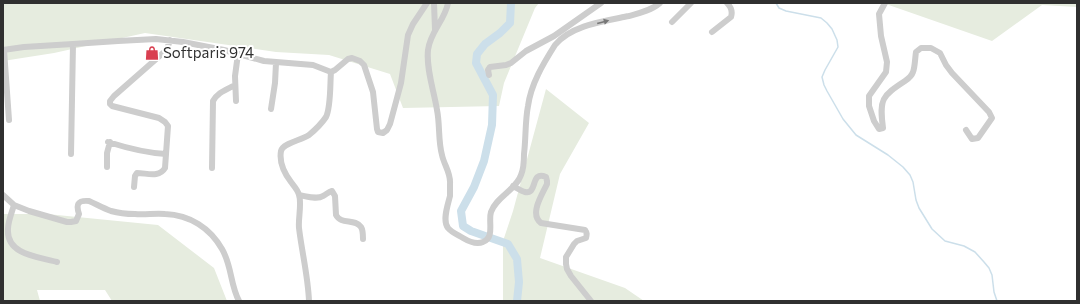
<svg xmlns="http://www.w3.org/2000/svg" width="1080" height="304" font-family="Commissioner,sans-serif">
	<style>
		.green { fill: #e6ecdf }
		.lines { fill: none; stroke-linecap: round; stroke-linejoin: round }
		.stream { stroke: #ccdfea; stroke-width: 1.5 }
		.river { stroke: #ccdfea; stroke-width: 8 }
		.minor { stroke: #cdcdcd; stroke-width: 6 }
		.oneway { fill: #777 }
		.labels { text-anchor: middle; stroke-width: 4; stroke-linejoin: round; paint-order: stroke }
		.poi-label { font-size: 15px; fill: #303030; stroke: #fff; text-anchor: start }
	</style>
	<rect width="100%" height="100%" fill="#fff"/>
	<path class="green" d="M3 3H539L535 8 504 83 499 106 403 108 390 74 329 55 276 52 145 33 54 53 3 61Z
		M883 3H1077V7L1042 5 992 41Z
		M546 89 589 123 560 174 540 258 625 288 644 301H503V241L513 211Z
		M3 214H47L158 225 214 268 227 301H112L105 290H37L40 301H3Z"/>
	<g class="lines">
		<path class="stream" d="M776 3 779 8 786 11 821 18 827 23 832 29 837 40 838 47 825 70 822 77 824 85 827 91 843 119 856 135 888 155 903 167 910 175 913 182 916 200 919 208 932 229 945 241 964 246 975 252 984 262 989 268 992 275 994 292 997 301"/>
		<path class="river" d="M511 3 510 23 500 33 485 44 477 54 476 63 493 95 492 125 484 161 474 187 461 211 463 226 471 231 508 244 517 259 519 282 517 301"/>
		<path class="minor" d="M434 3 435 30
			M448 3C445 20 430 32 428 50 426 69 434 91 437 110 440 124 438 141 442 155 444 165 451 173 450 184 450 188 450 192 450 196 448 204 442 221 448 228 451 232 458 235 463 238 468 241 476 245 483 242 495 238 488 221 491 212 496 197 516 190 521 175 524 168 524 161 524 154 526 138 525 121 528 106 531 84 543 64 555 45 571 25 605 21 629 16 640 13 652 10 660 3
			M885 3 879 14 881 36 887 62 886 72 869 96V106L874 121 879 129 883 128C879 99 882 96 905 81 908 79 912 75 913 72 915 67 915 58 916 52L921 48H931L940 53 946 65 952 73 989 112 992 118 978 138 972 139 966 130
			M672 22 691 3
			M712 32 731 17C733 11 731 7 727 3
			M3 50 24 47 73 44 118 41 156 39 183 42 224 50 264 61 313 65 331 72 335 70 348 59 352 58 360 61 364 65 373 92 377 129 378 132 383 133 387 130 390 124 397 98 401 83 408 35 413 24 427 3
			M4 50 9 120
			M489 75 488 70 490 67 506 65 511 63 526 51 554 36 601 3
			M236 101 235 76 238 54
			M271 109 275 83 276 63
			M108 142C127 148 146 153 166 154
			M71 154 73 44
			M107 167V153L110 142
			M212 168 213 101C218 92 226 90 235 85
			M513 186C517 188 521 191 525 192 538 195 530 170 546 177L547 181V184C542 195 529 214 541 223L585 230C587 233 587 234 586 238L577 241 574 244 566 257V264L567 269 571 276 591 301
			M134 187 135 176 137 173C147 173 159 178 165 168L168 126 165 122 159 118 112 106 110 104V101L114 96 163 53 167 49 170 40
			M3 195 14 205 29 211 67 222H71L76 221 79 214C76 205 77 200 89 201 96 204 103 208 111 211 118 213 127 214 135 214 145 215 155 213 165 214 190 215 210 228 222 249 232 266 230 284 239 301
			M299 195C306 196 317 200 323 196 327 194 328 192 332 191L335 196 336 215C341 225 355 218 361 227 363 230 363 236 363 239
			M14 205C12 212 8 221 8 229 6 255 39 257 57 262
			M309 301C308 276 302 253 299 228 298 219 302 203 299 195 298 190 294 186 291 182 285 174 279 162 281 151 283 143 302 140 309 135 315 130 322 123 326 117 331 107 330 83 331 72"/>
	</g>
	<defs><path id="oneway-solid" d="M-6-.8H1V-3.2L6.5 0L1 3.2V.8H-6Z"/></defs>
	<use class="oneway" href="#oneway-solid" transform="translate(603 22) rotate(-15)"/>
	<defs>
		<symbol id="shop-bare" viewBox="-9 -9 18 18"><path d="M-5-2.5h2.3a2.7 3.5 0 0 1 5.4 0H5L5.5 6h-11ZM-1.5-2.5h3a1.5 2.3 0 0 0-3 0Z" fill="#d93f50" stroke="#fff" stroke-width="2.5" paint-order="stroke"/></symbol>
	</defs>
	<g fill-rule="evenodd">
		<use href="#shop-bare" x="142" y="43" width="20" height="20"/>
	</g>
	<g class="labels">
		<g class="poi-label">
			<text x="163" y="58">Softparis 974</text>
		</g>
	</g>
	<rect width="1080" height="304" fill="none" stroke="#303030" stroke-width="8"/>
</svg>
